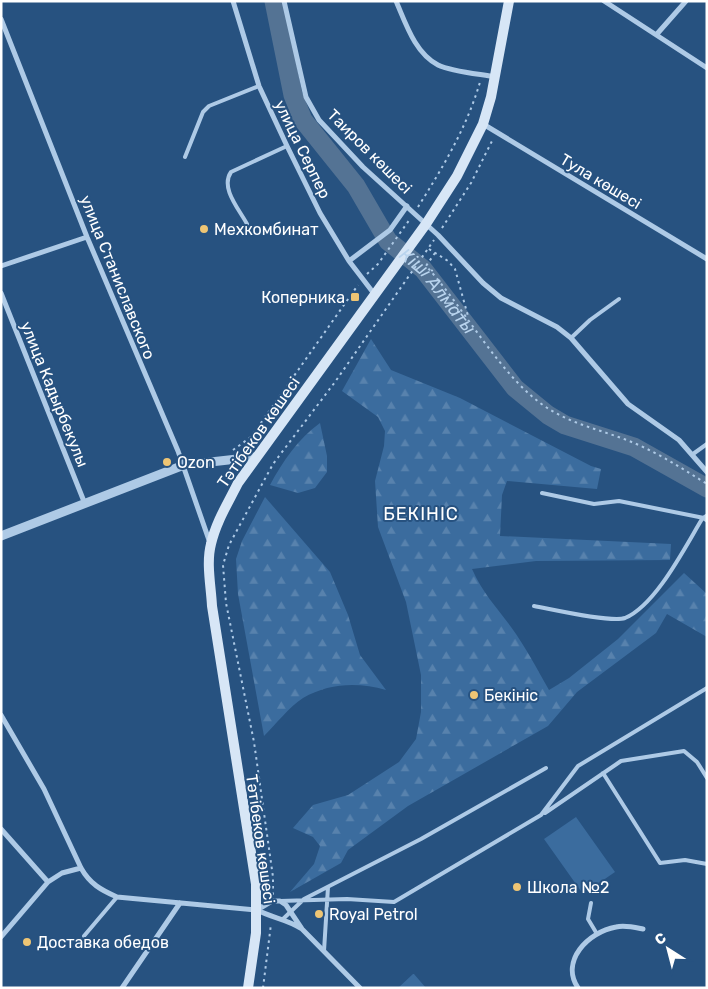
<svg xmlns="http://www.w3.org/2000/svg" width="708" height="989" font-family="Rubik,sans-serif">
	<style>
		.forest { fill: url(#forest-firs) }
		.pitch { fill: #3b6c9e }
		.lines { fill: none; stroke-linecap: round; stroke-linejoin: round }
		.river { stroke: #547394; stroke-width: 19 }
		.path { stroke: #aecae6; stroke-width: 2; stroke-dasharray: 2.5 4; stroke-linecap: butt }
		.service { stroke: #aecae6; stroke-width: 4 }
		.minor { stroke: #aecae6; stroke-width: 5 }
		.tertiary { stroke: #aecae6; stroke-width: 9 }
		.secondary { stroke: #d7e6f6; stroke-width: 10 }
		.poi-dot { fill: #eec574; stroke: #275280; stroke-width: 2 }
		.labels { text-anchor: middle; stroke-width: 4; stroke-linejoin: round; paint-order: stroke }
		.street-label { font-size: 16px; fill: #fff; stroke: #275280 }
		.poi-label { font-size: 16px; fill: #fff; stroke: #275280; text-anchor: start }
		.water-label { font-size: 18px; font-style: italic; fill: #b9d4ee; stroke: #275280 }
		.neighbourhood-label { font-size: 18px; letter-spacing: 1px; fill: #fff; stroke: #275280 }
	</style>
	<defs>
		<pattern id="forest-firs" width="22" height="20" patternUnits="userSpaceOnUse" patternTransform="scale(1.25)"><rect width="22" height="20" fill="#3b6c9e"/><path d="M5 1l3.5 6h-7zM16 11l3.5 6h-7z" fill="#5882ad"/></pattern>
	</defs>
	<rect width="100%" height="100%" fill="#275280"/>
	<path class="forest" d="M371 339 391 370 460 398 591 466 601 469 597 489 507 481 502 495 500 536 671 544 670 560 536 561 472 569C483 594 496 606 511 627 525 646 537 669 549 690L569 678 618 639 684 573 707 594V637L667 614 656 633 577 692 548 726 408 806 348 850 341 863 290 892 314 864 320 846 313 837 293 828 313 805 348 795 399 762 416 739 421 712V675L406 602 378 527 375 481 384 446 385 431 378 417 342 391Z
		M320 423 327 456V472L315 488 298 493 270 485C283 461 298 439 320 423Z
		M265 497 330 572 348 615 360 655 386 690C358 682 329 683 303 698 289 707 276 724 264 736L238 594 236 559 242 541Z"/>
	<path class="pitch" d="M576 817 615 872 583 894 544 839Z
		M414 974 426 988H398L413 974Z"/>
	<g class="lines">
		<path class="river" id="s1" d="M274 1 293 95 303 120 356 186 388 241 423 269 515 388 548 415 565 425 634 447 707 488"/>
		<path class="path" d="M418 207C443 167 467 127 480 82
			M442 228 471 183 493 139
			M429 249 448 261 455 269 468 316
			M435 253 426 266C465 308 502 380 549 409 576 426 606 431 634 443 660 454 683 469 707 484
			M367 274 378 264 410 219
			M233 450 251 437 358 285
			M273 895V877L254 742 226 603 223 565 229 545 273 464 335 382 434 240
			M263 988 271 924"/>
		<path class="service" d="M185 157 203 112 209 106 259 86
			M247 224C239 209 220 188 231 172L287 146
			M571 338 590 320 619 299
			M693 454 707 444
			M542 493 594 504 619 501 704 518
			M534 606C551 609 611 623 625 618 656 605 685 547 702 519
			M603 773 660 863 685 860 707 864
			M545 813 621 761 684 751 697 762 707 778
			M280 901 347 899 394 902 541 815 578 766 707 688
			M591 903 588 919 597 934
			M283 919 304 899 421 839 546 768
			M84 936 117 897
			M324 951 328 887"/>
		<path class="minor" d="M233 1 259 86 287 146 320 213 349 261 375 295
			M284 1 306 97 319 120 363 167 438 235 483 283 501 298 557 327 571 338 628 404 679 440 707 472
			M396 1C406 24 415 53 438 65 452 72 480 74 496 77
			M604 1 707 68
			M1 19 87 237 178 451 210 543
			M657 34 686 1
			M483 124 707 259
			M349 261 390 230 407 206
			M1 266 87 237
			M1 293 85 504
			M707 516 704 518 707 520
			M1 715 44 789 81 868C90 884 101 890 117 897L257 910C272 918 287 919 302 929
			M1 829 48 882
			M257 910 272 901H280L286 905 302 929 360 988
			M1 937 48 882 62 873 81 868
			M122 988 180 903
			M578 988C560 961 588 932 616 927 625 925 633 927 643 929"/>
		<path class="tertiary" d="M1 536 184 465 255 457"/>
		<path class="secondary" d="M248 988 256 933V884L212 606C211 586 206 563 211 544 216 522 228 503 238 483L426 224 457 176 483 124 491 97 509 1"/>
	</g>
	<g class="poi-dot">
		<circle cx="204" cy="229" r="5"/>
		<rect x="350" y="292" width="10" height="10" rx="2.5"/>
		<circle cx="167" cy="462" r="5"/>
		<circle cx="474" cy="695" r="5"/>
		<circle cx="517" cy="887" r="5"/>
		<circle cx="319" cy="914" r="5"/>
		<circle cx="27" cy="942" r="5"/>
	</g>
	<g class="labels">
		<g class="street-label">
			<text transform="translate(303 149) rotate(64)" y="6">улица Серпер</text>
			<text transform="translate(370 151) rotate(45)" y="6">Таиров көшесі</text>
			<text transform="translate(601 181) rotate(31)" y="6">Тула көшесі</text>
			<text transform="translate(118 277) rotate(68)" y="6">улица Станиславского</text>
			<text transform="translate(55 394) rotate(68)" y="6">улица Кадырбекулы</text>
			<text transform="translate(258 432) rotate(-55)" y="6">Тәтібеков көшесі</text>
			<text transform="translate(261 839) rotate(82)" y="6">Тәтібеков көшесі</text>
		</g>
		<g class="poi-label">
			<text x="214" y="235">Мехкомбинат</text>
			<text x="345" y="303" text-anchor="end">Коперника</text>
			<text x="177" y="468">Ozon</text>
			<text x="484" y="701">Бекініс</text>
			<text x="527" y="893">Школа №2</text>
			<text x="329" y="920">Royal Petrol</text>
			<text x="37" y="948">Доставка обедов</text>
		</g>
		<g class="water-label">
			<text dy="6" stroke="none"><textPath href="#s1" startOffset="342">Кіші Алматы</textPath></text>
		</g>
		<g class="neighbourhood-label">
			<text x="421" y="520">БЕКІНІС</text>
		</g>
	</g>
	<rect width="708" height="989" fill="none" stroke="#ffffff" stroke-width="5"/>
	<g transform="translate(668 949) rotate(324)" stroke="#275280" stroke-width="4" paint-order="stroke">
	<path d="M0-4L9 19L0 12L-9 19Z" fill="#ffffff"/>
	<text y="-8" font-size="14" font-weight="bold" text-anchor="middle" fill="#ffffff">С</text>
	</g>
</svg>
